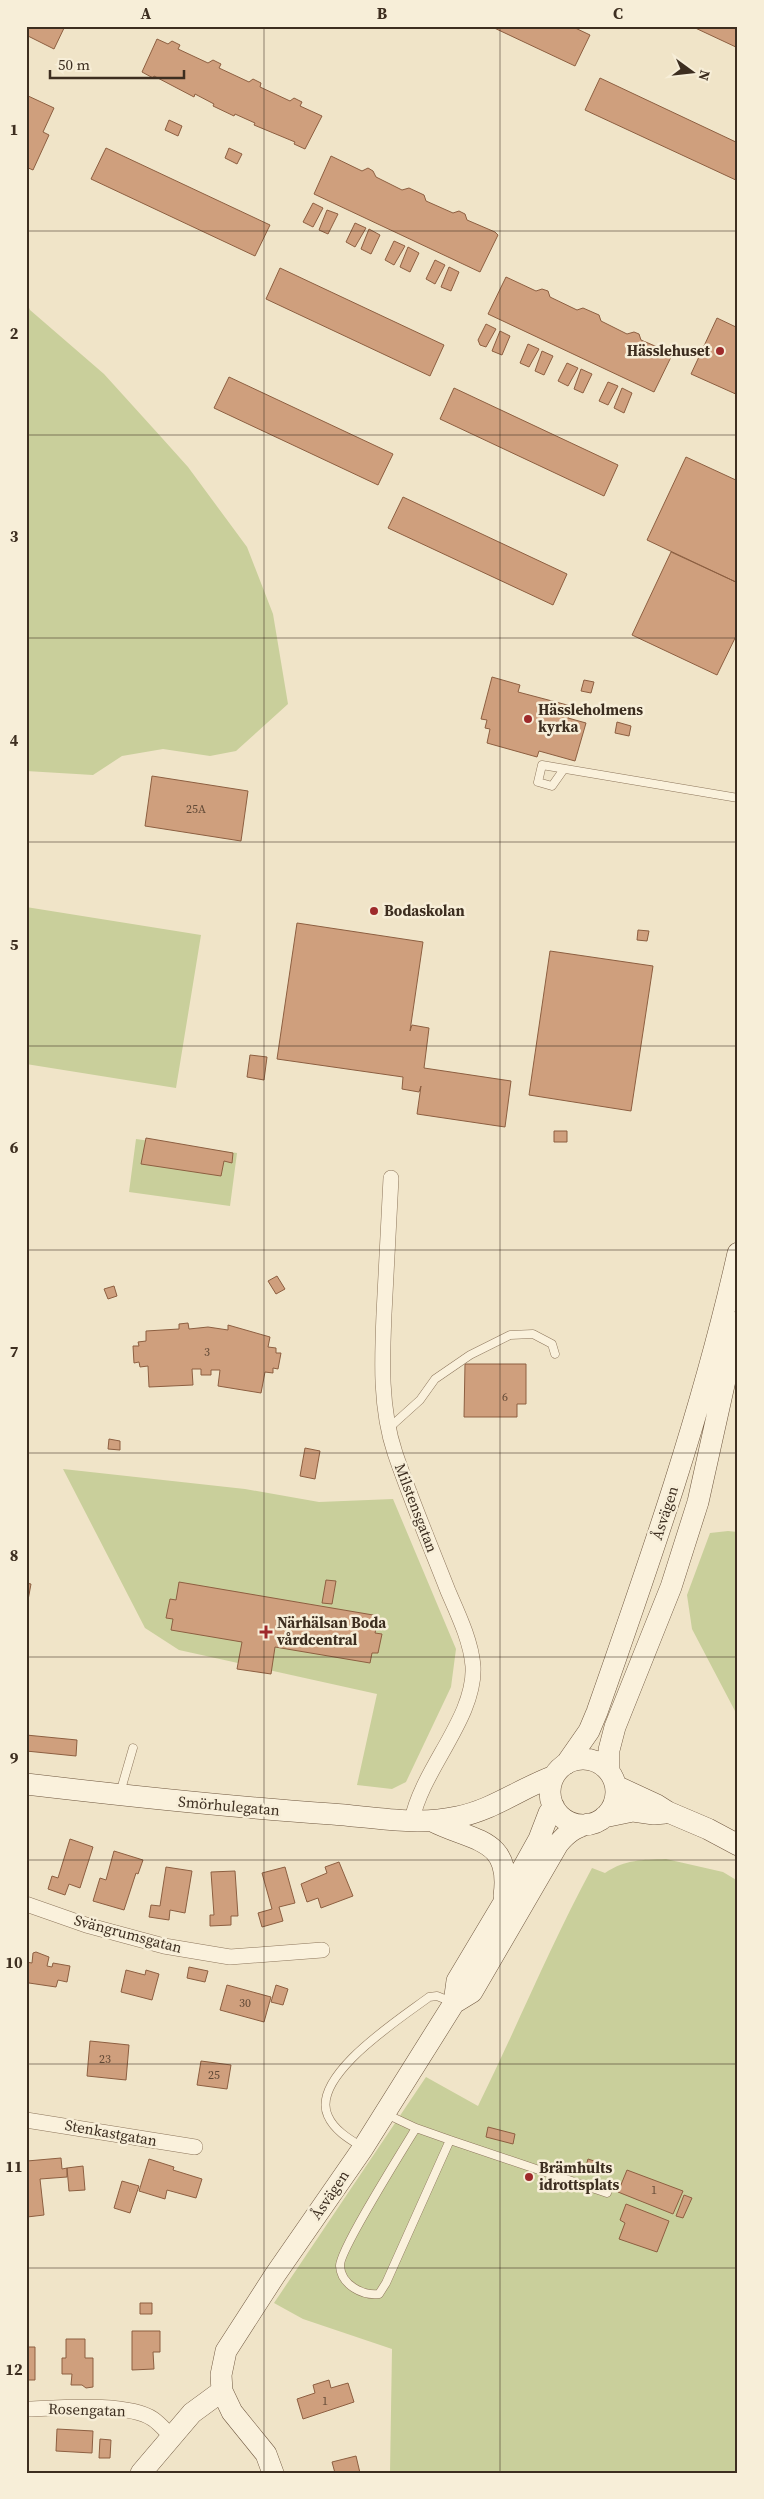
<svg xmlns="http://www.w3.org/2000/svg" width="764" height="2499" font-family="'Source Serif 4',serif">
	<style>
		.green { fill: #c9cf9b }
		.building { fill: #cf9f7d; stroke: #8d5f41 }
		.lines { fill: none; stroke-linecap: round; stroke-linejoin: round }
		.lane-casing { stroke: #8d765c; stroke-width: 9 }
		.street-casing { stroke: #8d765c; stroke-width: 16 }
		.secondary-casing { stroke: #6f573f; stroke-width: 22 }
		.lane { stroke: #faf1dc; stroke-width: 8 }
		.street { stroke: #faf1dc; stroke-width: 15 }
		.secondary { stroke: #faf1dc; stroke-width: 21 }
		.grid { fill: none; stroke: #3d2e20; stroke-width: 1; stroke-opacity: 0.55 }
		.poi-dot { fill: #9e2a2b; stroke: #f7eed8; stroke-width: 2 }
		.labels { text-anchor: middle; stroke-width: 5; stroke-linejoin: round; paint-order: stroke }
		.number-label { font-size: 12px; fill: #624a37 }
		.poi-label { font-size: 15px; font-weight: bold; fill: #3d2e20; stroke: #f7eed8; text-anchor: start }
		.street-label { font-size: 15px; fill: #3d2e20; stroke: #f7eed8 }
		.neatline { fill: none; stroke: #3d2e20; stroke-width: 2 }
		.grid-label { font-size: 16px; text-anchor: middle; font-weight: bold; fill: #3d2e20 }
	</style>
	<rect width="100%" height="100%" fill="#f0e4c8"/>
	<path class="green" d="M26 301 30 310 104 374 162 438 188 467 247 547 273 614 288 704 236 751 210 756 163 749 122 756 93 775 26 771Z
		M26 907 201 935 176 1088 26 1064Z
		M136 1139 237 1153 230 1206 129 1192Z
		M63 1469 245 1489 319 1502 393 1499 456 1649 451 1687 406 1782 392 1789 357 1785 377 1694 179 1650 145 1628Z
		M728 1531 738 1532V1710L735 1711 692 1629 687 1595 710 1533Z
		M666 1859 723 1872 738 1881V2473H390L392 2349 303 2319 274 2303 426 2077 478 2106C517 2027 550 1946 592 1868L605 1873C626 1859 642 1860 666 1859Z"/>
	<path class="building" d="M26 26H65L54 49 26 35Z
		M490 26H571L590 35 575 66Z
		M691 26H738V48Z
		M157 39 168 44 172 41 180 45 178 49 208 63 213 60 221 64 219 68 249 82 253 79 261 83 260 87 290 101 294 98 302 102 300 106 322 116 305 149 294 144 295 142 254 125 255 123 235 114 234 116 213 106 214 104 195 94 194 97 154 76 153 78 142 72Z
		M600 78 738 143V181L585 110Z
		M26 95 54 108 43 132 49 135 33 170 26 167Z
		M169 120 182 126 178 136 165 130Z
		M106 148 270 225 255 256 91 179Z
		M229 148 242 154 237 164 225 158Z
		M331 156 362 171 368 168 373 171 376 177 402 190 409 188 424 195 426 201 453 213 459 211 465 214 467 220 495 232 498 235 480 272 314 194Z
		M313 203 323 208 313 227 303 222Z
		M327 210 338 214 328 234 319 230Z
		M355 223 366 228 355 247 346 242Z
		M369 229 380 235 371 254 361 249Z
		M394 241 405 246 394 265 385 260Z
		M408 247 419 253 410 272 400 267Z
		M435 260 445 265 435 284 426 279Z
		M449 267 459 272 451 291 441 287Z
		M280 268 444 345 430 376 266 299Z
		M506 277 536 291 542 289 548 291 550 297 577 310 583 308 599 315 601 321 627 334 634 332 639 334 641 340 669 352 672 355 654 392 488 314Z
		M717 318 738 328V395L691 374Z
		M486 324 496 329 486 347 480 345 478 340Z
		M500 331 510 336 502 355 492 351Z
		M528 344 539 349 529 367 520 363Z
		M542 351 553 356 544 375 535 371Z
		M567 363 578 368 568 386 558 381Z
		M581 369 592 374 583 393 574 389Z
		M229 377 393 454 378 485 214 408Z
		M608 382 618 386 608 405 599 401Z
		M454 388 618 465 604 496 440 419Z
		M622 388 632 393 624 413 614 408Z
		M686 457 738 481V583L647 540Z
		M403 497 567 574 553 605 388 528Z
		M671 552 738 583V632L717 675 632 635Z
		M492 677 520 685 518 692 571 706 568 718 586 723 575 761 539 751 537 757 487 743 490 729 485 728 487 720 481 719Z
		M584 680 594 682 591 693 581 691Z
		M617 722 631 726 629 736 615 733Z
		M152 776 248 791 241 841 145 826Z
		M297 923 423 942 410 1031 412 1025 429 1028 424 1068 511 1081 505 1127 417 1114 421 1086 419 1092 402 1089 403 1077 277 1059Z
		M638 930 649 931 647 941 637 940Z
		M550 951 653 966 631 1111 529 1095Z
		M250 1055 267 1057 264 1080 247 1077Z
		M554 1131H567V1142H554Z
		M146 1138 233 1153 232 1163 224 1161 221 1176 141 1164Z
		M277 1276 285 1289 276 1294 268 1281Z
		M114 1286 117 1296 108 1299 104 1289Z
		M188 1323 189 1329 208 1327 228 1330V1325L270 1337 268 1347 276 1348V1353H281L278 1369 273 1368V1373L265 1372 261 1393 218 1386 220 1370H211V1375H201V1369H192L193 1385 149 1387 148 1366 140 1367 139 1362 134 1363 133 1346H139L138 1342 146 1341V1331L179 1329V1324Z
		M465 1364H526V1404H517V1417H464Z
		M109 1439 120 1441V1450L108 1449Z
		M305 1448 320 1451 315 1479 300 1476Z
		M326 1580 336 1581 332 1604 322 1603Z
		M179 1582 379 1616 375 1633 382 1634 378 1653H372L370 1663 275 1647 271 1674 237 1669 242 1642 171 1630 173 1619 166 1618 170 1599 176 1600Z
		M26 1583 31 1584 26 1611Z
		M26 1735 77 1740 76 1756 26 1751Z
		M70 1839 93 1847 80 1888 69 1884 65 1895 48 1889 52 1876 58 1878Z
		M114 1851 143 1860 138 1874 136 1873 124 1910 93 1901 100 1878 106 1880Z
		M339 1862 353 1896 321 1908 318 1898 307 1902 301 1884 327 1873 325 1867Z
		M166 1867 192 1871 185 1913 170 1910 169 1920 149 1917 151 1905 160 1906Z
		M285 1867 295 1903 279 1907 283 1921 262 1927 258 1913 272 1909 262 1873Z
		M235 1871 238 1916H231V1925L210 1926V1915H214L211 1872Z
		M36 1952 49 1957 47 1966 52 1967 53 1963 70 1966 67 1982 58 1980 56 1987 29 1983 26 1979V1962L32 1963 33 1953Z
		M189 1967 208 1971 205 1982 187 1978Z
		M126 1970 145 1975 146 1970 159 1974 152 2000 121 1992Z
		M227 1985 271 1997 264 2022 220 2010Z
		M276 1985 288 1989 283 2005 271 2002Z
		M90 2041 129 2045 126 2080 87 2076Z
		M201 2061 231 2065 227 2089 197 2085Z
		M488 2127 515 2134 513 2144 486 2137Z
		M61 2158 62 2169 67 2168V2177L40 2179 44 2215 27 2217V2161Z
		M149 2159 174 2167 173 2170 202 2179 196 2198 167 2190 165 2199 139 2191Z
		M588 2159 610 2166 607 2174 586 2166Z
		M83 2166 85 2190 69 2191 67 2168Z
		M627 2170 683 2191 673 2214 618 2192Z
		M122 2181 139 2186 130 2213 114 2208Z
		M684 2195 692 2198 683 2218 676 2216Z
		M626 2204 669 2221 657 2252 619 2239 625 2223 620 2220Z
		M140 2303H152V2314H140Z
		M132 2331H160V2352H153L154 2369 132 2370Z
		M66 2339H85V2358H93V2387L86 2388 82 2385H71L72 2374H62V2358H66Z
		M26 2347H35V2380H26Z
		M329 2380 331 2388 348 2383 354 2402 303 2419 297 2399 315 2393 313 2385Z
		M57 2429 93 2431 92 2453 56 2451Z
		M100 2439 111 2440 110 2458H99Z
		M356 2456 360 2473H335L332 2462Z"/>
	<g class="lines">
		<defs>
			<path id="lane" d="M564 769 552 786 538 782 542 765 738 798
				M389 1428 420 1400 435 1379 470 1355 510 1335 533 1334 552 1344 555 1354
				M120 1793 133 1748
				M386 2114 416 2128C404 2148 339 2251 340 2266 341 2285 363 2296 379 2294L386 2283 450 2140 416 2128
				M450 2140 607 2193
				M362 2147C349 2139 334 2130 328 2116 309 2076 403 2017 429 1997L437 1996 452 2002"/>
			<path id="street" d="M391 1178C389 1224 386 1269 384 1314 382 1361 380 1408 395 1453 411 1500 430 1545 448 1591 458 1614 471 1641 473 1666 476 1717 422 1769 412 1820
				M26 1904 86 1925 164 1946 230 1957 322 1950
				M26 2120 195 2147
				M26 2409C58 2408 127 2402 153 2419 159 2423 165 2430 170 2435"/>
			<path id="secondary" d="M550 1792a33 33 0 1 1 66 0a33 33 0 1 1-66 0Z
				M566 1764 589 1731 597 1712C650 1561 703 1409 738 1253
				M609 1771V1750L615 1727 671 1587 698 1502 738 1322
				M26 1784C128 1796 230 1807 332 1814 373 1817 417 1826 457 1817 493 1810 521 1788 554 1776
				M616 1786 657 1805 668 1812 708 1829 738 1845
				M604 1817 633 1811 654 1814 665 1813
				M432 1821C473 1842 512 1837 504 1896
				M454 2003 472 1992 558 1844C567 1833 574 1828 588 1824
				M141 2473 192 2413 222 2391
				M273 2473 266 2454 232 2412 222 2391 221 2375 226 2351 275 2275 363 2148 454 2003 457 1981 503 1904 539 1839 549 1813 554 1807"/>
		</defs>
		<use href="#lane" class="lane-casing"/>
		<use href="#street" class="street-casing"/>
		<use href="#secondary" class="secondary-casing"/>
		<use href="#lane" class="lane"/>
		<use href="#street" class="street"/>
		<use href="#secondary" class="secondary"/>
	</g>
	<path class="grid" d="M264 26V2473M500 26V2473M26 231H738M26 435H738M26 638H738M26 842H738M26 1046H738M26 1250H738M26 1453H738M26 1657H738M26 1860H738M26 2064H738M26 2268H738"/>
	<g class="poi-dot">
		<circle cx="720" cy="351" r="5"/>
		<circle cx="528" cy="719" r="5"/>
		<circle cx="374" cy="911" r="5"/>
		<path d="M263.5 1624.5h5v5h5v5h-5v5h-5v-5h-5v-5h5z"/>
		<circle cx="529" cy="2177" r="5"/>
	</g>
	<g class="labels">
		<g class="number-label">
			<text x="196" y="813">25A</text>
			<text x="207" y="1356">3</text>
			<text x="505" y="1401">6</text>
			<text x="245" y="2007">30</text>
			<text x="105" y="2063">23</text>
			<text x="214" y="2079">25</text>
			<text x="654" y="2194">1</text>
			<text x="325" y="2405">1</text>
		</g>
		<g class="poi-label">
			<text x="710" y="356" text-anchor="end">Hässlehuset</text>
			<text x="538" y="715">Hässleholmens<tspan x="538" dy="17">kyrka</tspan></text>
			<text x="384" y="916">Bodaskolan</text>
			<text x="277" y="1628">Närhälsan Boda<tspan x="277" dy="17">vårdcentral</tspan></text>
			<text x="539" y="2173">Brämhults<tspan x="539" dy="17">idrottsplats</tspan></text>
		</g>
		<g class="street-label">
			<text transform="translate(416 1508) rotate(69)" y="5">Milstensgatan</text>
			<text transform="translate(665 1513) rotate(-72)" y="5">Åsvägen</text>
			<text transform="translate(229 1806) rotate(5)" y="5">Smörhulegatan</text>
			<text transform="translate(128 1934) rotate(15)" y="5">Svängrumsgatan</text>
			<text transform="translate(111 2133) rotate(10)" y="5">Stenkastgatan</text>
			<text transform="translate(330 2195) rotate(-56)" y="5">Åsvägen</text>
			<text transform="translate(87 2410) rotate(2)" y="5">Rosengatan</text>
		</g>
	</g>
	<rect width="764" height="2499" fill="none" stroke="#f7eed8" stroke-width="55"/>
	<g transform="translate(692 72) rotate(105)" stroke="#f7eed8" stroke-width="4" paint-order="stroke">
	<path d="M0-4L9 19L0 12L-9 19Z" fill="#3d2e20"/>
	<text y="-8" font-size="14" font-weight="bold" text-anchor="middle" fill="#3d2e20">N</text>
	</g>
	<path d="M50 70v8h134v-8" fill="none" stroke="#3d2e20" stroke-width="2.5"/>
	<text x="58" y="70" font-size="15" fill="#3d2e20" stroke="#f7eed8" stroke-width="4" paint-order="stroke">50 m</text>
	<rect x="28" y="28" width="708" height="2444" class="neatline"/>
	<g class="grid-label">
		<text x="146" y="19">A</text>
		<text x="382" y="19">B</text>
		<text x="618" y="19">C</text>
		<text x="14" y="135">1</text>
		<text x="14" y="339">2</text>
		<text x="14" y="542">3</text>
		<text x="14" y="746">4</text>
		<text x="14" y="950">5</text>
		<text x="14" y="1153">6</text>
		<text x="14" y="1357">7</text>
		<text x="14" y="1561">8</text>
		<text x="14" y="1764">9</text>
		<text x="14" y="1968">10</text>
		<text x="14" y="2172">11</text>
		<text x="14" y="2375">12</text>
	</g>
</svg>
